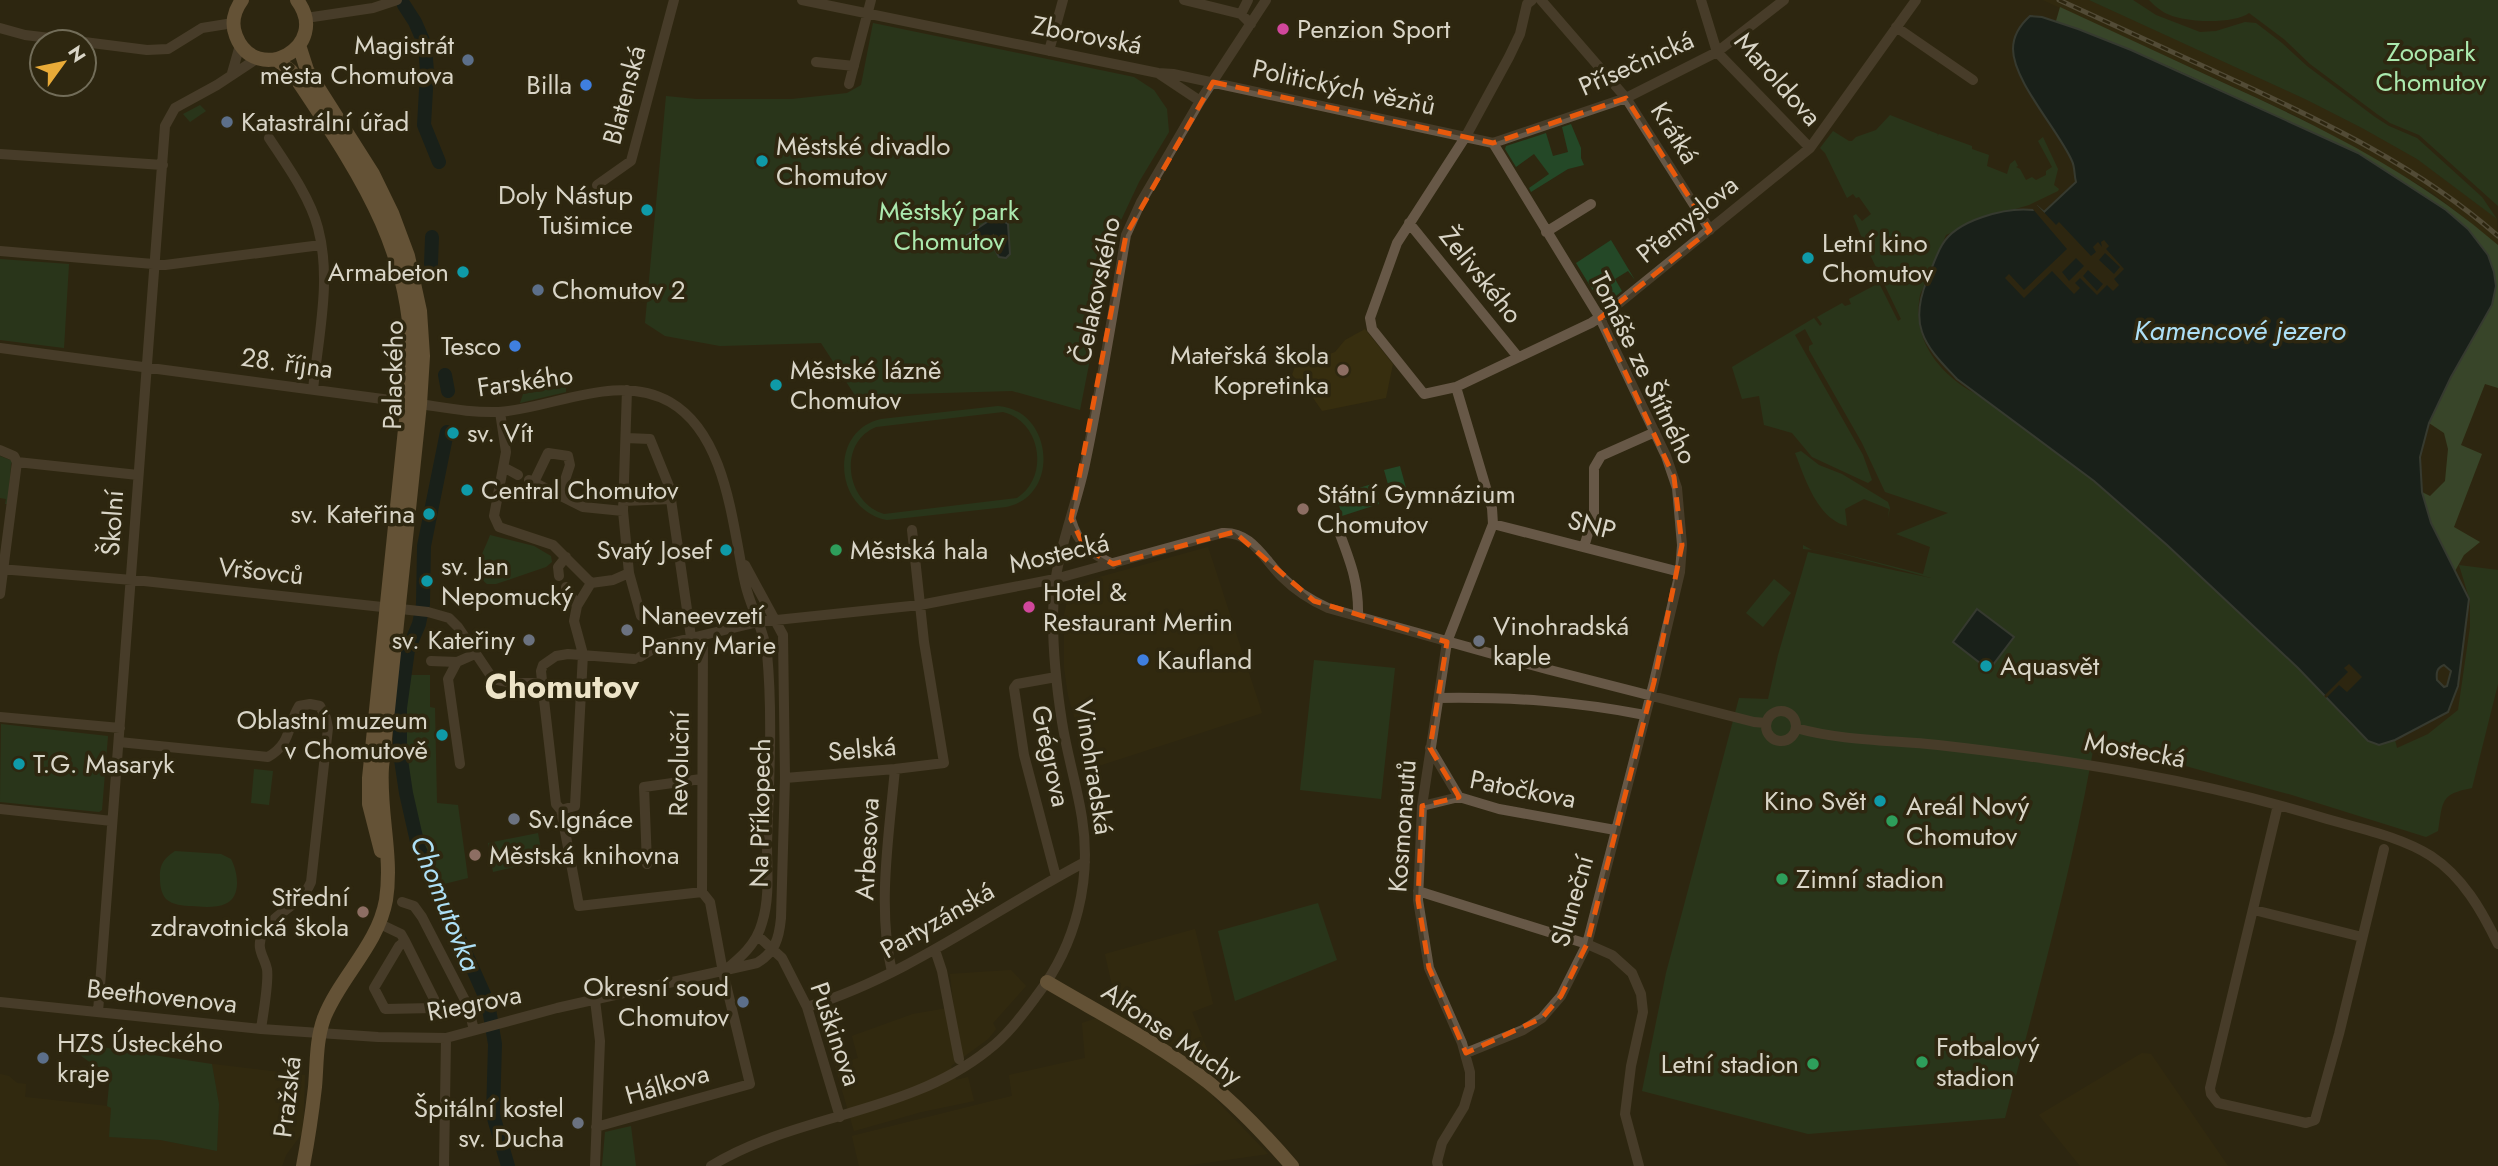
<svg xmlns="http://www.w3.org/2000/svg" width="2498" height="1166" font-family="Jost,sans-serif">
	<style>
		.built { fill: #372e0f }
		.green { fill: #244827; fill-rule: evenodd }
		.forest { fill: #456c47 }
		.water { fill: #001a25; stroke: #415256; stroke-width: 2; fill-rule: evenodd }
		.pier { fill: #2e2710; fill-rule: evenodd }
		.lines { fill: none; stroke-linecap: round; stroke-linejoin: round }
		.river { stroke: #001a25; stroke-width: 14 }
		.minor { stroke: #675847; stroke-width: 10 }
		.major { stroke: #a68764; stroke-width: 14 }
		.rail-casing { stroke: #7e7865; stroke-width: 5 }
		.rail { stroke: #2e2710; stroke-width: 2.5; stroke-dasharray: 8; stroke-linecap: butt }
		.marked { fill: none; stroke: #e8590c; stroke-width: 5; stroke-dasharray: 14 9; stroke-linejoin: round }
		.hotel-dot { fill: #d1479c; stroke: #2e2710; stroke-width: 2.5 }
		.service-dot { fill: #5c6f8a; stroke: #2e2710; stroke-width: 2.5 }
		.shop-dot { fill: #3f7fe0; stroke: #2e2710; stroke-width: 2.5 }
		.culture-dot { fill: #0f9aa8; stroke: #2e2710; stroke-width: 2.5 }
		.education-dot { fill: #8d6e63; stroke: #2e2710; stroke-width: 2.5 }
		.leisure-dot { fill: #2e9e5b; stroke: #2e2710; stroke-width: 2.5 }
		.worship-dot { fill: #6b7280; stroke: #2e2710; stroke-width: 2.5 }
		.labels { text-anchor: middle; stroke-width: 7; stroke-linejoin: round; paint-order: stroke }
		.poi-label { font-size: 26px; fill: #d9d5c7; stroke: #2e2710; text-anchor: start }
		.street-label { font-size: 26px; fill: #d9d5c7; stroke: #2e2710 }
		.park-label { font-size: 26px; fill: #abe9ae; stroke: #2e2710 }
		.water-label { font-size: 28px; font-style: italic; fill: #ade0f7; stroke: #2e2710 }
		.district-label { font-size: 33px; font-weight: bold; fill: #ede4c8; stroke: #2e2710 }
	</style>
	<rect width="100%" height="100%" fill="#2e2710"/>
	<path class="built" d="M2043 0H2089L2307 100 2362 128 2417 159 2497 219 2498 245 2432 192 2299 117Z
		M1365 329 1393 364 1386 398 1322 411 1309 392 1292 375 1295 366 1335 352 1345 340Z
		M1208 547 1262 713 1089 769 1068 695 1064 667V615L1069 593 1096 578Z
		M1195 929 1213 1004 1192 1012 1217 1074 1213 1097 1268 1154 1184 1166H859L852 1136 1012 1096 1009 1075 1085 1058 1082 1023 1118 1011 1105 954Z
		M1011 970 1026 986 993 1023 996 1029 988 1039 951 1066 956 1080 968 1077 974 1101 921 1112 854 1131 835 1066 858 1058 852 1036 913 1014 954 1007 950 974Z
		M2142 1053 2151 1054 2228 1166H2080L2039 1115Z
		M212 1064 305 1075 303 1132 286 1155 282 1166H0V1074L9 1076 17 1083 26 1084 25 1097 107 1106 111 1108 110 1137 160 1140 217 1151 219 1104Z"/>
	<path class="green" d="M2089 0H2133L2156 15 2200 32 2216 31 2245 22 2256 23 2282 43 2307 66 2375 117 2389 126 2417 138 2482 197 2497 219 2417 159 2362 128 2307 100Z
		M2149 0H2498V206L2419 135 2390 123 2377 114 2310 64 2285 40 2249 13C2233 25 2178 23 2162 11 2157 8 2153 4 2149 0Z
		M873 23 1134 77 1154 90 1167 109 1169 132 1139 182 1115 233 1080 410 1012 391 907 394 858 400 821 343 720 346 665 336 645 323 666 96 696 99H792L847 93 861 85Z
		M200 105 206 111 190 122 183 114Z
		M1890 115 1938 134 1937 136 1939 134 1972 146V149L1989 155 1987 166 2007 174 2010 164 2015 160 2018 166 2016 167 2020 169 2026 180 2032 177 2036 180 2046 175V171L2052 167 2038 141 2043 137 2058 169 2054 185 2059 189 2058 191 2029 205 1974 221V223L1946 235 1920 295C1912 335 1934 368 1967 389 1979 396 1994 401 2005 409 2031 428 2055 450 2080 470 2092 479 2104 484 2112 497L2182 557 2298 668 2355 729 2379 745 2395 740 2397 748 2428 734 2458 710 2470 627V601L2459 565 2498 570V684L2472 788C2440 794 2443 801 2438 831L2426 837 2292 795 2189 767 2177 763 2166 754 2094 745C2072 871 2037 994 2005 1118L1808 1134 1642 1091 1666 973 1739 698 1768 699 1778 655 1808 552 1931 578 1835 552 1803 549V545L1812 550 1836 552 1923 574 1930 547 1896 534 1948 513 1885 492 1862 443 1809 350V346L1813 344 1805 329 1795 335 1863 455 1872 480 1868 483 1812 457 1792 433 1764 425 1759 396 1742 399 1732 367 1814 318 1820 326 1822 324 1817 317 1842 303 1845 306 1851 304 1849 299 1879 283 1898 321 1901 319 1861 236 1853 216 1856 214 1862 221 1871 214 1859 197 1856 198 1853 194 1847 198 1825 153 1820 148 1833 131 1849 141H1852L1856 137 1876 130Z
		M1571 124 1581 148V158L1584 165 1568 169 1531 192 1529 188 1549 174 1534 154 1516 167 1505 149 1506 146 1546 133 1553 156 1568 152 1562 127Z
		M1611 240 1635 280 1628 271 1615 279 1622 291 1603 307 1576 263Z
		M0 259 69 264 64 348 0 340Z
		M559 387 566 388V392L520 403 523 394Z
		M998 406C1053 410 1061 496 1006 507L887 520C834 510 828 431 881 419ZM1003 412C1041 421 1050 477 1017 498L884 514C846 503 837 443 876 427Z
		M1801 451 1819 465 1842 474 1888 502 1890 508 1888 518 1889 509 1864 499 1845 509 1847 526C1817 519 1805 478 1795 453Z
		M0 456 13 461 11 464 8 504H5L6 499 0 498Z
		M1400 466 1408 495 1392 499 1384 470Z
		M1372 484 1379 504 1342 516 1336 495Z
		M490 535 534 546 551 556 552 562 546 567 496 584H487C470 571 484 552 490 535Z
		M1774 579 1791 593 1763 627 1746 613Z
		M1314 660 1395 668 1381 799 1300 790Z
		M408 675H430V707L435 708 437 803 458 805 468 878 444 884V887L439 888C409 823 394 746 408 675Z
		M1 724 108 736 102 810 99 812 0 802Z
		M254 769 273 771 269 805 251 803Z
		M538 833 543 860 493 872 488 843Z
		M175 851 221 854 231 859C238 872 242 897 225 904 216 908 202 907 192 906 183 906 173 905 166 899 161 893 160 885 160 878 159 865 164 858 175 851Z
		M1318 903 1337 960 1235 1001 1218 931Z
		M73 1041 81 1044 212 1064 219 1104 217 1151 160 1140 109 1137 111 1108 107 1106 110 1075C97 1063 76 1060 73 1041Z
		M631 1126 636 1166H602L605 1132Z"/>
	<path class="forest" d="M2060 7C2115 32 2169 58 2224 83 2323 128 2415 173 2498 245V388L2485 384 2461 445 2482 454 2454 527 2480 542 2464 555 2455 571 2431 524 2422 492 2430 496 2445 481 2448 449 2444 433 2429 423 2451 377 2492 305 2496 286 2494 272 2488 255 2446 210 2358 153 2168 66 2056 21Z"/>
	<path class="water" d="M2030 16 2042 17 2078 29 2131 50 2358 153 2446 210 2468 229 2488 255 2494 272 2496 286 2492 305 2451 377 2429 423 2420 457 2422 492 2431 523 2469 599 2458 686 2448 712 2395 740 2379 745 2368 741 2298 668 2167 545 2094 481 1957 379C1944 365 1928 350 1922 332 1916 315 1921 295 1927 280 1932 268 1936 255 1942 245 1956 220 2006 207 2033 210L2037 206 2044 212 2076 182C2074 175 2075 167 2072 161 2059 131 2013 81 2013 49 2013 36 2021 24 2030 16ZM2444 665 2451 671 2447 686 2444 687 2437 680C2436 672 2437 668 2444 665Z
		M990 220H1001L1008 224 1010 254 1006 258 999 257 995 250 993 236 982 250 963 248 960 244 961 239Z
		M1977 609 2014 637 1989 670 1953 642Z"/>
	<path class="pier" d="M2036 204 2056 225 2059 222 2091 256 2096 252 2093 247 2098 242 2102 247 2101 242 2104 240 2109 246 2106 249 2124 269 2114 279 2119 285 2113 291 2107 285 2097 295 2080 278 2075 283 2080 288 2074 294 2052 271 2024 298 2005 278 2009 274 2024 290 2067 249 2032 208ZM2105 253 2120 267 2114 274 2099 260ZM2076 258 2084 266 2069 281 2062 272ZM2088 270 2103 284 2097 291 2083 276Z
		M2349 664 2362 677 2347 692 2339 685 2326 698 2324 696 2348 672 2344 668Z"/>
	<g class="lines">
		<path class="river" d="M404 5 415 22 425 45 427 72 424 125 439 162
			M431 264 432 237
			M445 375 448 391
			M447 432 424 546 423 604 419 624 408 650 400 708V753L406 793 418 846 488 1003 495 1044 493 1115 508 1166"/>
		<path class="minor" d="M802 0 1158 73 1173 74 1493 143 1600 318 1666 456 1677 488 1682 545 1680 572 1654 682 1587 944 1561 996 1542 1018 1523 1030 1466 1053
			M1184 0 1241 14 1251 24
			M1532 0 1527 4 1520 34 1509 57 1466 136 1397 243 1370 318 1372 329 1424 394 1456 387 1591 323 1608 312 1810 148 1916 0
			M1541 0 1626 98 1710 230
			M1701 0 1717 52 1810 148
			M1241 14 1248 0
			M306 18 373 8 397 0
			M1896 27 1973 80
			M0 28 25 35 83 42
			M84 42 147 50 168 49 202 28 233 23
			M1049 51 1063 0
			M816 62 854 66
			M232 73 240 45
			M1158 73 1200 101
			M849 84 871 0
			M269 138C286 164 310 197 318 228 332 280 318 337 313 390
			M1493 143 1626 98 1717 52 1784 0
			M0 154 163 165
			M597 185 631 161 674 0
			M1409 223 1518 357
			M1546 232 1591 204
			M0 251 165 265 321 245
			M0 348 420 404C447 408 472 413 499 412 554 408 617 372 670 402 727 435 732 525 745 583 750 607 764 629 767 653 773 716 769 781 767 844 767 870 770 898 762 923 756 945 740 958 723 972
			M627 390 623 511 629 573 641 616
			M500 412 506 452 494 516 499 527 553 545 591 583
			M626 438 650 439 669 486 691 637
			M0 450 14 456 17 462 0 594
			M17 462 138 475
			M505 468 518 475
			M529 480 583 507 623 511
			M534 482 548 453 568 456 570 465 560 495
			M623 501 671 499
			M1071 520C1078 544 1091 554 1113 564
			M1493 524 1680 572
			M1338 529C1350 561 1359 582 1358 616
			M1584 547 1594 513V468L1601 456 1655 432
			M0 569 144 581 428 612 449 618 458 627 493 679 512 683H542
			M559 576 558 567 566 557
			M591 583 577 606 574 621 583 654 575 806 561 810 556 804 544 700 541 671 543 665 556 656 568 654 634 659
			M591 583 613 580 629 573
			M566 587 577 606
			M640 657 658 646 758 622 920 605 1055 579 1222 533C1251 531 1263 558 1282 577 1295 590 1310 600 1328 608L1550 670 1754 722 1766 723
			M431 661 457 662
			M1439 698C1513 697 1573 701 1645 715
			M1766 726a15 15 0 1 1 30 0a15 15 0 1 1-30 0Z
			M0 717 120 728
			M1796 728C1842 741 1891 740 1938 745 2070 760 2200 780 2327 819 2362 829 2401 837 2431 856 2463 877 2482 911 2498 944
			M119 742 268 757C292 743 287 726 299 706L310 704 320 706 326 718 328 728 311 882C301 906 274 912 263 933 255 948 264 956 267 969 269 983 263 1014 261 1029
			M1430 748 1459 797
			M460 764 448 679 457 662 475 654
			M785 778 895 769 944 763 924 642 912 530
			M2278 805 2210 1088 2211 1094 2218 1103 2306 1123 2315 1120 2339 1034 2384 849
			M1422 806 1459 797 1499 809 1615 830
			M0 809 112 821
			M561 810 579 906 702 892
			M647 864 644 787 701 779
			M1056 877 1024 755 1014 688 1017 684 1056 677
			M1418 891 1587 944 1612 955 1632 973 1641 994 1643 1012 1631 1066 1625 1114 1639 1166
			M402 902 414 906 422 917 468 1006 474 1030
			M2254 910 2362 937
			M378 923 401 934 405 941 436 1003 434 1008 385 1009 374 988 399 946 405 941
			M758 936 782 958 807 1007 840 1117
			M935 950 942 971 959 1059
			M892 972C877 909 889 834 895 769
			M595 1000 600 1041 595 1166
			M0 1002 261 1029 378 1037 446 1038 557 1008 757 963C775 952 779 939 781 918L785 778 783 635 745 565
			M807 1007C908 976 992 911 1085 862
			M98 1012 165 126 175 108 217 85 258 58
			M596 1127 750 1084 723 972 710 902 702 892 703 636
			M444 1166 446 1038
			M711 1166C798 1113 907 1115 988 1050 1008 1035 1023 1014 1038 994 1076 944 1092 880 1082 818 1077 786 1067 754 1062 722 1055 677 1050 628 1055 583 1060 544 1077 503 1085 464 1101 388 1113 312 1126 235L1141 202 1200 101 1266 0
			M1438 1166 1437 1162 1442 1143 1464 1107 1470 1087V1072L1462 1043 1429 968 1418 900 1422 806 1447 642 1493 524 1492 508 1456 387"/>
		<path class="major" d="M242 0C234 11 231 24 236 36 256 87 332 47 297 0
			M299 45 307 70 373 174 392 213 408 256 420 311 423 356 420 404 382 767C379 812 393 856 386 900 378 945 340 977 324 1018 316 1040 317 1064 315 1087 312 1113 308 1140 303 1166
			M277 60 291 71 302 87C363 179 415 256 411 371L369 778V804L381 851
			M1047 982C1101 1014 1158 1043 1208 1082 1239 1107 1266 1136 1292 1166"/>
		<defs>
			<path id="rail" d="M2059 0C2116 26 2172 52 2229 78 2324 122 2418 166 2498 236"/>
		</defs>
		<use href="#rail" class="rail-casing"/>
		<use href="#rail" class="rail"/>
	</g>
	<path d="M0 0H2498V1166H0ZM1213 82 1493 143 1626 98 1710 230 1600 318 1674 477 1682 545 1654 682 1587 944 1561 996 1542 1018 1466 1053 1429 968 1418 900 1422 806 1459 797 1430 748 1447 642 1314 601 1234 532 1113 564 1085 548 1071 519 1126 235Z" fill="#2e2710" fill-opacity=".55" fill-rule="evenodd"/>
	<path class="marked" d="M1213 82 1493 143 1626 98 1710 230 1600 318 1674 477 1682 545 1654 682 1587 944 1561 996 1542 1018 1466 1053 1429 968 1418 900 1422 806 1459 797 1430 748 1447 642 1314 601 1234 532 1113 564 1085 548 1071 519 1126 235Z"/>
	<g class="hotel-dot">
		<circle cx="1283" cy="29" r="7"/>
		<circle cx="1029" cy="607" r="7"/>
	</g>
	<g class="service-dot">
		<circle cx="468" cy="60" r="7"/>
		<circle cx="227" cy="122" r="7"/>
		<circle cx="538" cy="290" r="7"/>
		<circle cx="743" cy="1002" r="7"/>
		<circle cx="43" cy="1058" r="7"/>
	</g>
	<g class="shop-dot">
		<circle cx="586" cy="85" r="7"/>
		<circle cx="515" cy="346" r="7"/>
		<circle cx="1143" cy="660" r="7"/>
	</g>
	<g class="culture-dot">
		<circle cx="762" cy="161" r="7"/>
		<circle cx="647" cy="210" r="7"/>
		<circle cx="1808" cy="258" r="7"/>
		<circle cx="463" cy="272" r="7"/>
		<circle cx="776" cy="385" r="7"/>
		<circle cx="453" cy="433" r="7"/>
		<circle cx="467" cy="490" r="7"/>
		<circle cx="429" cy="514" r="7"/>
		<circle cx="726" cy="550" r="7"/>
		<circle cx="427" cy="581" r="7"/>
		<circle cx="1986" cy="666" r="7"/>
		<circle cx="442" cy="735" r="7"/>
		<circle cx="19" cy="764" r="7"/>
		<circle cx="1880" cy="801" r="7"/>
	</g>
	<g class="education-dot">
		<circle cx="1343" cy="370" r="7"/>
		<circle cx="1303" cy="509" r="7"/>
		<circle cx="475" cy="855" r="7"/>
		<circle cx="363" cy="912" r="7"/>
	</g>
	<g class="leisure-dot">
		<circle cx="836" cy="550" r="7"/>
		<circle cx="1892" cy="821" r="7"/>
		<circle cx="1782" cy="879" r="7"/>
		<circle cx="1922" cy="1062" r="7"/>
		<circle cx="1813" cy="1064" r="7"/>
	</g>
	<g class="worship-dot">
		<circle cx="627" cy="630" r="7"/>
		<circle cx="529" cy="640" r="7"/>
		<circle cx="1479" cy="641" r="7"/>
		<circle cx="514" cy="819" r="7"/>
		<circle cx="578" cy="1123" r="7"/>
	</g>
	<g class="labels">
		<g class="poi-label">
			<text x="1297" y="38">Penzion Sport</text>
			<text x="454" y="54" text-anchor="end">Magistrát<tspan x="454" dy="30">města Chomutova</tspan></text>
			<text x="572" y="94" text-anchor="end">Billa</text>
			<text x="241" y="131">Katastrální úřad</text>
			<text x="776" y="155">Městské divadlo<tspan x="776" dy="30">Chomutov</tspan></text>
			<text x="633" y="204" text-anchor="end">Doly Nástup<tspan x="633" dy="30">Tušimice</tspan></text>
			<text x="1822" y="252">Letní kino<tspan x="1822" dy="30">Chomutov</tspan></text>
			<text x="449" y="281" text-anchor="end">Armabeton</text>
			<text x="552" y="299">Chomutov 2</text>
			<text x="501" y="355" text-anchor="end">Tesco</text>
			<text x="1329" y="364" text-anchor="end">Mateřská škola<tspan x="1329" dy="30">Kopretinka</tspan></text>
			<text x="790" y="379">Městské lázně<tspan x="790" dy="30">Chomutov</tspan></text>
			<text x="467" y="442">sv. Vít</text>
			<text x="481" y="499">Central Chomutov</text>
			<text x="1317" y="503">Státní Gymnázium<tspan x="1317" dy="30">Chomutov</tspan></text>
			<text x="415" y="523" text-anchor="end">sv. Kateřina</text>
			<text x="712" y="559" text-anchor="end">Svatý Josef</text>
			<text x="850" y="559">Městská hala</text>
			<text x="441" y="575">sv. Jan<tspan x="441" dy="30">Nepomucký</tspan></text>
			<text x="1043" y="601">Hotel &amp;<tspan x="1043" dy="30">Restaurant Mertin</tspan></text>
			<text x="641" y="624">Naneevzetí<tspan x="641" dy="30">Panny Marie</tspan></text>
			<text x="1493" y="635">Vinohradská<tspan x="1493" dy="30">kaple</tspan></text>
			<text x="515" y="649" text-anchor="end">sv. Kateřiny</text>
			<text x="1157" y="669">Kaufland</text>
			<text x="2000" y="675">Aquasvět</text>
			<text x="428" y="729" text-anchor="end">Oblastní muzeum<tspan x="428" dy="30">v Chomutově</tspan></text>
			<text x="33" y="773">T.G. Masaryk</text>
			<text x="1866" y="810" text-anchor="end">Kino Svět</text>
			<text x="1906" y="815">Areál Nový<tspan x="1906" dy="30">Chomutov</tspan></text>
			<text x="528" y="828">Sv.Ignáce</text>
			<text x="489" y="864">Městská knihovna</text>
			<text x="1796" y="888">Zimní stadion</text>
			<text x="349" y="906" text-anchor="end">Střední<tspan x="349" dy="30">zdravotnická škola</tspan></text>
			<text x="729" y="996" text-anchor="end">Okresní soud<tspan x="729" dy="30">Chomutov</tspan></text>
			<text x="57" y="1052">HZS Ústeckého<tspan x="57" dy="30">kraje</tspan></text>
			<text x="1936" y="1056">Fotbalový<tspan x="1936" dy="30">stadion</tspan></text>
			<text x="1799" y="1073" text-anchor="end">Letní stadion</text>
			<text x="564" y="1117" text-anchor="end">Špitální kostel<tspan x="564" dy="30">sv. Ducha</tspan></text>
		</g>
		<g class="street-label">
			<text transform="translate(1087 35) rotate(11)" y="9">Zborovská</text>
			<text transform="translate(1636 63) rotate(-24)" y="9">Přísečnická</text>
			<text transform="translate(1778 79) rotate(48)" y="9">Maroldova</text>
			<text transform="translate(1344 87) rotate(12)" y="9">Politických vězňů</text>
			<text transform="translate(624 95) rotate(-75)" y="9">Blatenská</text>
			<text transform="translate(1675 133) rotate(58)" y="9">Krátká</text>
			<text transform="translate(1687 219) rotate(-39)" y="9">Přemyslova</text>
			<text transform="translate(1481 275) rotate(51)" y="9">Želivského</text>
			<text transform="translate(1096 290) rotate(-78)" y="9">Čelakovského</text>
			<text transform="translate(287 363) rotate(8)" y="9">28. října</text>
			<text transform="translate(1644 368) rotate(64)" y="9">Tomáše ze Štítného</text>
			<text transform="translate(393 375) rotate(-89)" y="9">Palackého</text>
			<text transform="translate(525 381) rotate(-8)" y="9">Farského</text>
			<text transform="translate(112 523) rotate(-86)" y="9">Školní</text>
			<text transform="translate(1592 525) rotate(14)" y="9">SNP</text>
			<text transform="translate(1059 553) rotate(-13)" y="9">Mostecká</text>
			<text transform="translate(261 571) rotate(6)" y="9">Vršovců</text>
			<text transform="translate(862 749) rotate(-5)" y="9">Selská</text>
			<text transform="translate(2135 750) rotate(10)" y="9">Mostecká</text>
			<text transform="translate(1051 756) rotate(78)" y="9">Grégrova</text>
			<text transform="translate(679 764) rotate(-89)" y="9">Revoluční</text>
			<text transform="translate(1094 767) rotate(81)" y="9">Vinohradská</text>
			<text transform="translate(1523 789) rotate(11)" y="9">Patočkova</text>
			<text transform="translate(760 813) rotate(-89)" y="9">Na Příkopech</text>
			<text transform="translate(1402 826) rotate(-86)" y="9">Kosmonautů</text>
			<text transform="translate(867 849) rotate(-87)" y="9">Arbesova</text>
			<text transform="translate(1572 901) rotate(-74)" y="9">Sluneční</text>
			<text transform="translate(937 920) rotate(-30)" y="9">Partyzánská</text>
			<text transform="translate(162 996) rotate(6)" y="9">Beethovenova</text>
			<text transform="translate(474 1003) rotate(-11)" y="9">Riegrova</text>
			<text transform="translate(836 1034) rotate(71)" y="9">Puškinova</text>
			<text transform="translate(1172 1034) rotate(34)" y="9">Alfonse Muchy</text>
			<text transform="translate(667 1084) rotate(-16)" y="9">Hálkova</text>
			<text transform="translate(287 1097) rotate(-83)" y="9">Pražská</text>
		</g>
		<g class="park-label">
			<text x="2431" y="61">Zoopark<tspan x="2431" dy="30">Chomutov</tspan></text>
			<text x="949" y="220">Městský park<tspan x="949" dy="30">Chomutov</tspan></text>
		</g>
		<g class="water-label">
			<text x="2240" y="340">Kamencové jezero</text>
			<text transform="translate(446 903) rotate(68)" y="10">Chomutovka</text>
		</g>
		<g class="district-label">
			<text x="562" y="698">Chomutov</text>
		</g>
	</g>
	<g transform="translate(63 63) rotate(57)"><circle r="33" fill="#2e2710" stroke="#726d59" stroke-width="2"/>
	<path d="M0-5L12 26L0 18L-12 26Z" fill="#e9ab38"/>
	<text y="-10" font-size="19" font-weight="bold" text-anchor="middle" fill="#d9d5c7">N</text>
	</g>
</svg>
